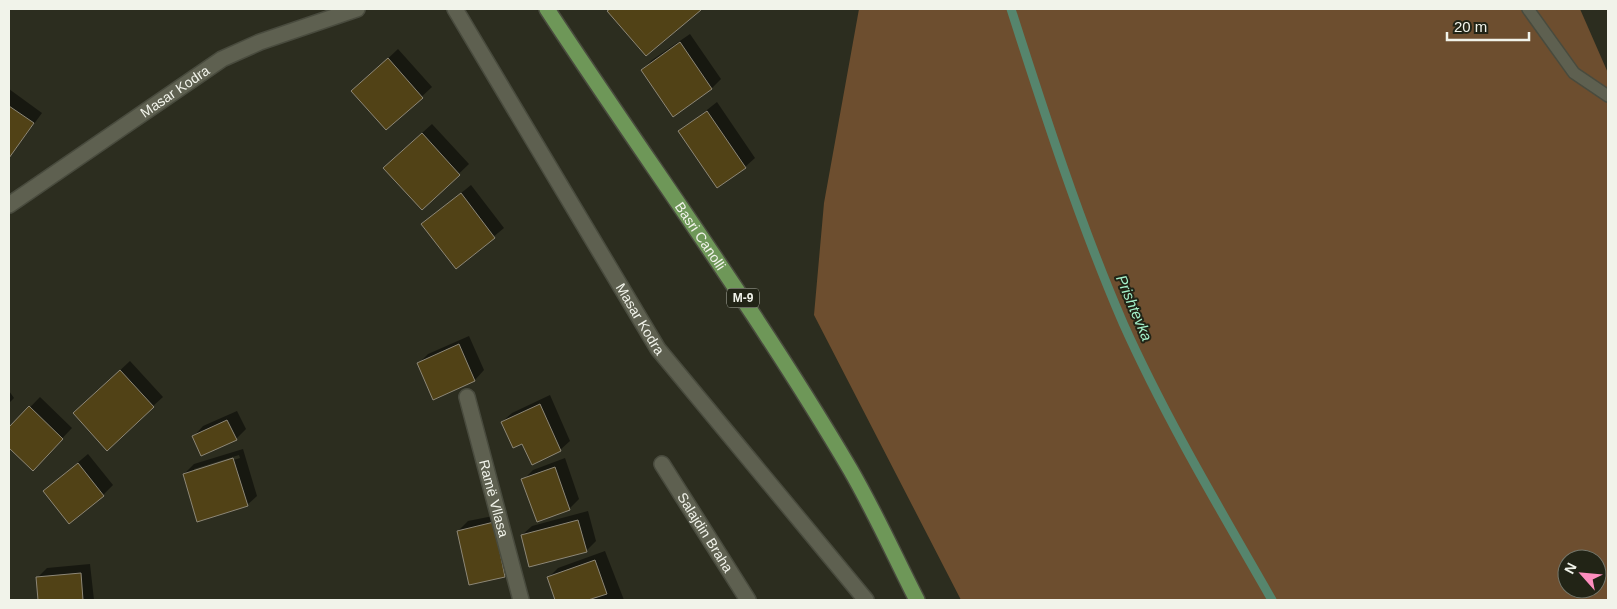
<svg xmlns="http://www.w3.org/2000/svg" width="1617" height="609" font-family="Helvetica,sans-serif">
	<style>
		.green { fill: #6d4e2f; fill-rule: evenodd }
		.shadow { fill: #0007; fill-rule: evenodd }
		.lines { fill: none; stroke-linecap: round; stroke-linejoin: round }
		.stream { stroke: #56856d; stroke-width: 9 }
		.building { fill: #514216; stroke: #8d8777 }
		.lane-casing { stroke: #494b3e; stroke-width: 14 }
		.street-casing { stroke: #494b3e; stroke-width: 18 }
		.primary-casing { stroke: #494b3e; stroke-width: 18 }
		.lane { stroke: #5e6050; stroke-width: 11 }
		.street { stroke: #5e6050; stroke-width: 15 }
		.primary { stroke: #6e9758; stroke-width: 15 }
		.labels { text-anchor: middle; stroke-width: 4; stroke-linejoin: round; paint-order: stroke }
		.shield { fill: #222416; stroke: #b3b5aa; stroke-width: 1 }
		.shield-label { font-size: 12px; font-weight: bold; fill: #f1f3ea }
		.street-label { font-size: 14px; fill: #f1f3ea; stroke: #222416 }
		.water-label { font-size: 15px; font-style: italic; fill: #a4f1ca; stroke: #222416 }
	</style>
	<rect width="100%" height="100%" fill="#2c2d1f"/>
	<path class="green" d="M859 9H1580L1608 73V600H961L814 315 824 203ZM1567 559H1597V589H1567Z"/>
	<path class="shadow" d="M611 9H700L646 55 609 11Z
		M690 34 721 79 712 88 673 115 642 70 652 60Z
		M398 49 432 87 387 129 363 82Z
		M9 89 42 113 9 158Z
		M717 102 755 158 745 167 679 132Z
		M432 124 469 164 422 209 394 158Z
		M471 185 504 228 456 268 422 225Z
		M469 336 484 370 475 380 434 399 418 364 428 354Z
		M130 361 163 397 153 406 84 404Z
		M9 391 14 398 9 403Z
		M550 395 570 441 560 450 523 442 502 422 512 413Z
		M40 397 72 428 33 469 9 446V429Z
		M237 411 246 429 236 439 194 436 203 426Z
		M243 449 257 496 247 505 184 474 194 464ZM239 455 240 458 194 472V469Z
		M88 454 113 485 103 495 44 491Z
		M565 458 579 499 570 508 537 520 523 480 533 470Z
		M588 511 596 541 586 551 522 535 532 526Z
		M503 514 515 566 505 576 470 583 458 531 468 521Z
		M605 551 624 600H557L549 577 558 568Z
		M90 564 94 600H39L37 578 47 568Z"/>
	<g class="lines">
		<path class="stream" d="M1011 9C1045 115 1079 221 1123 323 1166 419 1220 509 1272 600"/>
	</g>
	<path class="building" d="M610 9H700L701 10 646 56 607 11Z
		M680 42 712 89 673 117 641 70Z
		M388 58 423 98 386 130 351 91Z
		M9 106 34 123 9 158Z
		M707 111 746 168 717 188 678 131Z
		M422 133 460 175 422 210 383 168Z
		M461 193 495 238 456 269 421 224Z
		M459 344 475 381 433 400 417 363Z
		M120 370 154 407 107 451 73 413Z
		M540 404 561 451 532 465 522 444 513 448 501 422Z
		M29 406 63 439 33 471 9 448V427Z
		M227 420 237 440 201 456 192 436Z
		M233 458 248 506 197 522 183 474Z
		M78 463 104 496 69 524 43 491Z
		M555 467 570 510 537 522 521 479Z
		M578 520 587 552 529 567 521 535Z
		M494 522 505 577 469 585 457 531Z
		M595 560 607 594 588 600H555L547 577Z
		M81 573 83 600H38L36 577Z"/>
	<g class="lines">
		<defs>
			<path id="lane" d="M1528 9 1574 73 1608 96"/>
			<g id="street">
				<path id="s1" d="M455 9 658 349 866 600"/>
				<path id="s2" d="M9 205 222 59 260 42 357 9"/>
				<path id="s3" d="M467 397 521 600"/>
				<path id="s4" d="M662 464 748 600"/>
			</g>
			<g id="primary">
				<path id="s5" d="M547 9C648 163 757 311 850 469 875 512 895 557 917 600"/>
			</g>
		</defs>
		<use href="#lane" class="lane-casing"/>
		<use href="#street" class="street-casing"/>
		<use href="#primary" class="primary-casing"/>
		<use href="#lane" class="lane"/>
		<use href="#street" class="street"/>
		<use href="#primary" class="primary"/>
	</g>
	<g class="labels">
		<rect class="shield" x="727" y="288.5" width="32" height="19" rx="4"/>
		<g class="shield-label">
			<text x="743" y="302">M-9</text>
		</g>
		<g class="street-label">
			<text dy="5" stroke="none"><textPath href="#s2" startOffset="201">Masar Kodra</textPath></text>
			<text dy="5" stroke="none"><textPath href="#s5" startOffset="274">Basri Canolli</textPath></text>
			<text dy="5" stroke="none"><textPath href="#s1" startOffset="361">Masar Kodra</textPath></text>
			<text dy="5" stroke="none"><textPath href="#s3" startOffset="105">Ramë Vllasa</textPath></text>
			<text dy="5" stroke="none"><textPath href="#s4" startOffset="81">Salajdin Braha</textPath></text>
		</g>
		<g class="water-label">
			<text transform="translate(1134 308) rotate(67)" y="5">Prishtevka</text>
		</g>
	</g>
	<rect width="1617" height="609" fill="none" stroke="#f1f3ea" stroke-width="20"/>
	<g transform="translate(1582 574) rotate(297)"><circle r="24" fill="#222416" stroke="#75776b"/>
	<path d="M0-4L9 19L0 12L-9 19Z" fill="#fd8ebe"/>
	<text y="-8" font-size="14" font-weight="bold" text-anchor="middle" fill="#f1f3ea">N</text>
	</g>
	<path d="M1447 32v8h82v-8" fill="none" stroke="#f1f3ea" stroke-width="2.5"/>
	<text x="1454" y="32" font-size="15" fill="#f1f3ea" stroke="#222416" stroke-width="4" paint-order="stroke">20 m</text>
</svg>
